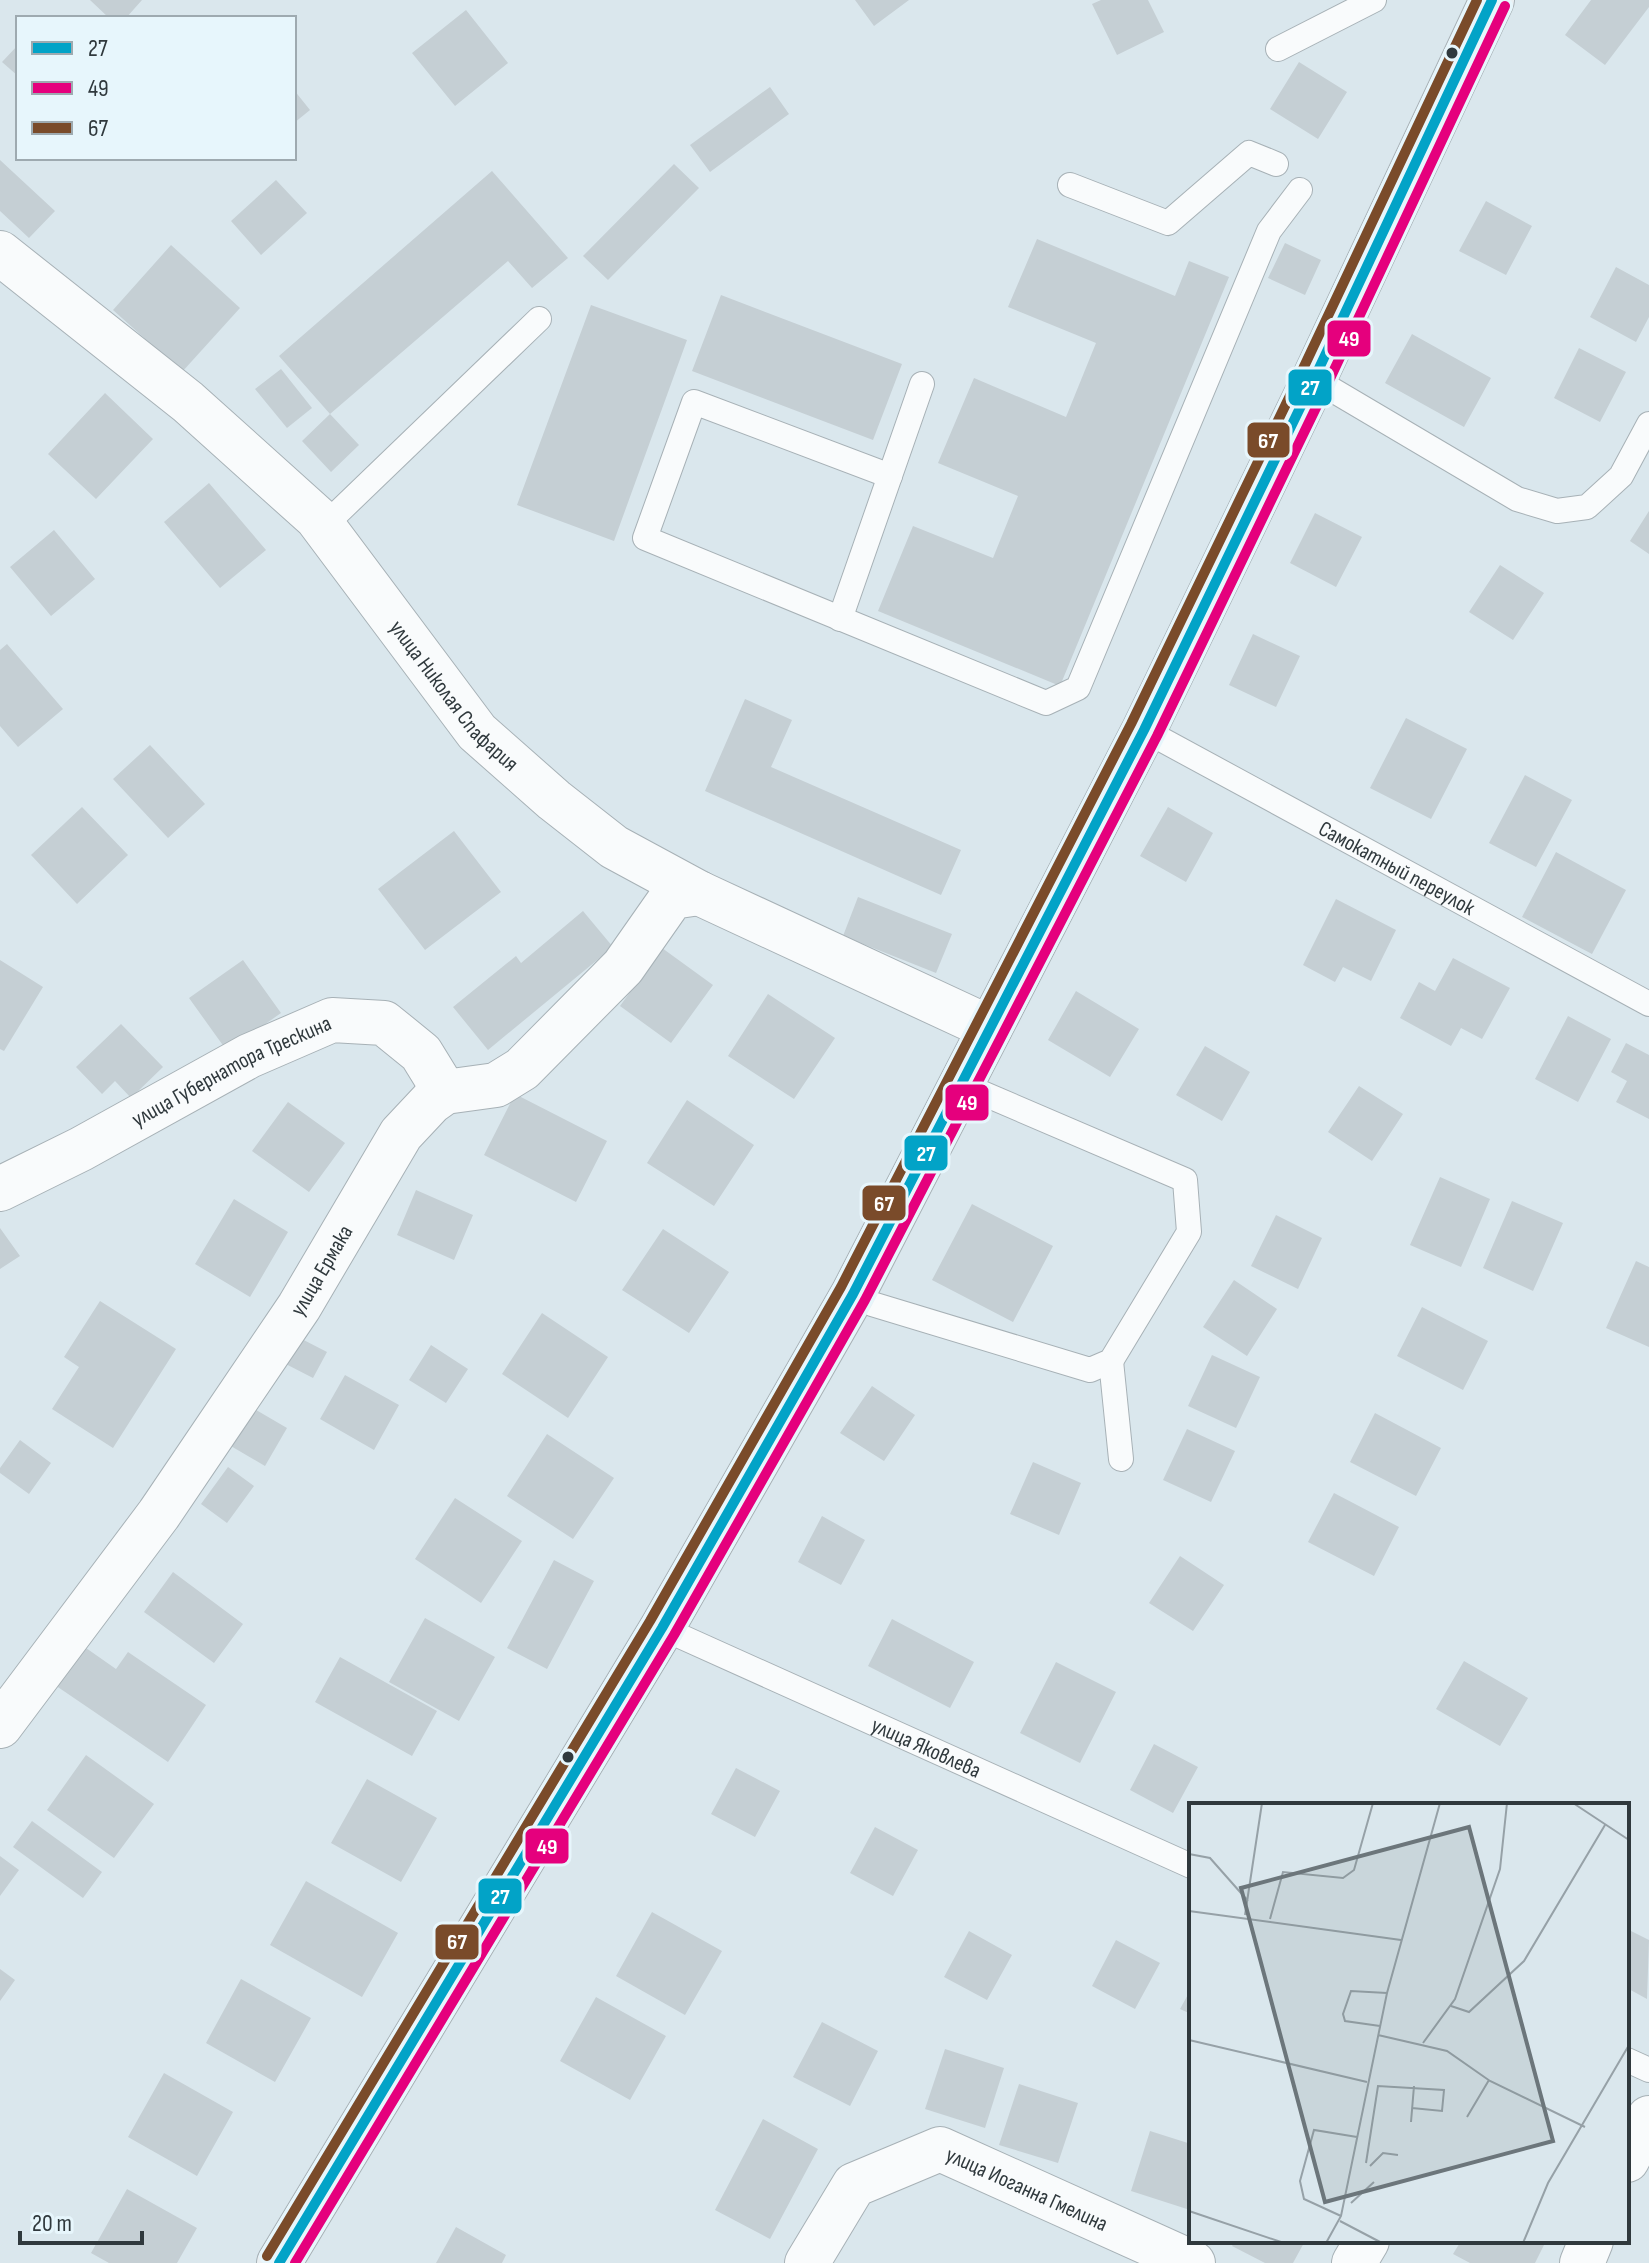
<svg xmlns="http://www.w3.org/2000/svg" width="1649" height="2263" font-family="'Sofia Sans Condensed',sans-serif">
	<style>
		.building { fill: #c5cfd4 }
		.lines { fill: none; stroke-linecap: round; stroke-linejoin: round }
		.lane-casing { stroke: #a7b1b6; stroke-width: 26 }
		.street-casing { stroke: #a7b1b6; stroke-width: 46 }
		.secondary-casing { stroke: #a7b1b6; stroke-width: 46 }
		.lane { stroke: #f9fbfc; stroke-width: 24 }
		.street { stroke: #f9fbfc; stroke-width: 44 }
		.secondary { stroke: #eaf0f3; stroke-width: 44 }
		.bus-1-casing { stroke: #e7f6fc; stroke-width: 16 }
		.bus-2-casing { stroke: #e7f6fc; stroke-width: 16 }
		.bus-3-casing { stroke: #e7f6fc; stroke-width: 16 }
		.bus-1 { stroke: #02a3c7; stroke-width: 10 }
		.bus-2 { stroke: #e5007d; stroke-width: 10 }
		.bus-3 { stroke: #7a4b2a; stroke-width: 10 }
		.bus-dot { fill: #30393d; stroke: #e7f6fc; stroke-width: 3 }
		.labels { text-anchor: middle; stroke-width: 8; stroke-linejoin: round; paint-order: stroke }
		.street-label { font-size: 22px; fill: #30393d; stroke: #e7f6fc }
		.inset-road { fill: none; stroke: #96a1a7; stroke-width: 2 }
		.view { fill: #6c767b; fill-opacity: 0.15; stroke: #6c767b; stroke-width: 4 }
		.inset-edge { fill: none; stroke: #30393d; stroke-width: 4 }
		.line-badge { stroke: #e7f6fc; stroke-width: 3 }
		.badge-label { font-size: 22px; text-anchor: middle; font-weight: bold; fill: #fff }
	</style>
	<rect width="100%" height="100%" fill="#dae7ed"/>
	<path class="building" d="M90 0H142L126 18H109Z
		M855 0H909L874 26Z
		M1101 0H1148L1164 32 1117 55 1092 4Z
		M1591 0H1649V7L1605 65 1565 35Z
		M466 10 508 63 455 106 412 53Z
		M18 45V76L2 62Z
		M1299 62 1347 92 1318 139 1270 109Z
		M770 87 789 114 710 172 690 145Z
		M294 90 310 110 294 123Z
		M0 160 55 211 29 238 0 211Z
		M674 164 699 188 608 280 583 256Z
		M492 171 568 258 532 288 508 261 330 414 279 356Z
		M276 180 307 213 261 255 231 221Z
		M1486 201 1532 226 1506 275 1459 251Z
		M1037 239 1175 296 1189 261 1229 277 1060 686 878 611 913 526 993 558 1018 496 938 463 974 378 1066 417 1096 343 1008 307Z
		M1285 243 1321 260 1305 295 1268 278Z
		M171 245 240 308 182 372 113 310Z
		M1616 267 1649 285V317L1636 342 1590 317Z
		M721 295 902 364 873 440 692 371Z
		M591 305 687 340 614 541 517 505Z
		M1412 334 1491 378 1464 427 1385 383Z
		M1579 348 1626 372 1600 422 1554 398Z
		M281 369 312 408 287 428 255 389Z
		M105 393 153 439 96 499 48 454Z
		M330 414 359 445 331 472 302 441Z
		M209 483 266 550 220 588 164 522Z
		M1649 511V554L1630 541Z
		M1315 513 1362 537 1336 587 1290 563Z
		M54 530 95 579 51 616 10 567Z
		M1500 565 1544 593 1513 640 1469 612Z
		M1253 634 1300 656 1276 707 1229 685Z
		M7 644 63 709 18 747 0 726V650Z
		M745 699 792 720 771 767 961 850 941 895 705 791Z
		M1406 718 1467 749 1431 819 1370 788Z
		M150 745 205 804 168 838 113 779Z
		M1525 775 1572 800 1536 867 1489 843Z
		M82 807 128 855 77 904 31 855Z
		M1168 807 1213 833 1186 882 1140 856Z
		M454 831 501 892 425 950 378 889Z
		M1556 852 1626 890 1592 954 1522 917Z
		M858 897 952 934 936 973 843 936Z
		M1336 899 1396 930 1371 981 1343 967 1335 982 1303 965Z
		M583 911 613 947 488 1050 453 1007 516 956 521 963Z
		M662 948 713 985 671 1043 620 1006Z
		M1453 958 1510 988 1482 1039 1461 1028 1451 1046 1400 1018 1419 982 1435 991Z
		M0 960 43 987 4 1051 0 1049Z
		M243 960 281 1013 227 1051 189 998Z
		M1076 991 1139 1029 1110 1077 1048 1040Z
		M768 994 835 1038 794 1099 728 1056Z
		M1568 1016 1611 1039 1578 1102 1535 1079Z
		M121 1024 163 1067 131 1098 115 1081 102 1094 76 1067Z
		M1626 1043 1649 1055V1119L1616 1102 1627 1081 1611 1072Z
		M1205 1046 1250 1072 1222 1121 1176 1095Z
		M1359 1086 1403 1114 1372 1161 1328 1132Z
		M515 1094 607 1141 576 1202 484 1155Z
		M687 1100 754 1145 714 1206 647 1163Z
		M288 1102 345 1143 309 1192 252 1151Z
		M1440 1177 1490 1199 1461 1267 1410 1245Z
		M416 1190 473 1215 454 1260 397 1235Z
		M234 1199 288 1232 250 1297 195 1264Z
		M1512 1201 1563 1223 1533 1291 1483 1268Z
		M972 1204 1053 1246 1013 1322 932 1280Z
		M1276 1215 1322 1238 1298 1289 1251 1266Z
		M0 1228 20 1256 0 1269Z
		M663 1229 729 1272 689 1333 622 1290Z
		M1636 1261 1649 1267V1347L1606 1328Z
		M1234 1280 1277 1309 1247 1356 1203 1327Z
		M100 1301 176 1349 113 1448 52 1409 79 1367 64 1357Z
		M1422 1307 1488 1341 1463 1390 1397 1356Z
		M542 1313 608 1357 568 1418 502 1374Z
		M292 1334 327 1352 313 1378 278 1360Z
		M431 1345 468 1369 446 1403 409 1380Z
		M1212 1355 1260 1377 1236 1428 1188 1406Z
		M345 1375 399 1405 374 1450 320 1419Z
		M872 1386 915 1415 884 1461 840 1433Z
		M246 1404 287 1428 265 1466 224 1442Z
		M1375 1413 1441 1448 1416 1496 1350 1462Z
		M1187 1429 1235 1451 1211 1502 1163 1480Z
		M547 1434 614 1478 573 1539 507 1496Z
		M20 1440 51 1463 29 1494 0 1473V1468Z
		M1033 1462 1081 1483 1059 1535 1010 1514Z
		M228 1467 254 1486 227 1523 201 1504Z
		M1334 1493 1399 1527 1374 1576 1308 1542Z
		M455 1498 522 1541 481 1603 415 1559Z
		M822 1516 865 1540 841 1585 798 1562Z
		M1180 1556 1224 1585 1193 1631 1149 1603Z
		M554 1560 594 1581 547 1669 507 1648Z
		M173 1572 243 1624 214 1663 144 1612Z
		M425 1618 495 1657 459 1721 389 1682Z
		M892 1619 974 1662 950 1708 868 1666Z
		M76 1641 116 1669 128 1652 206 1705 168 1762 49 1681Z
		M340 1657 437 1711 412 1756 315 1702Z
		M1464 1661 1528 1698 1500 1746 1436 1709Z
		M1056 1662 1116 1692 1080 1763 1020 1733Z
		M1154 1744 1198 1767 1173 1813 1130 1790Z
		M86 1755 154 1804 114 1858 47 1810Z
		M736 1768 780 1791 755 1837 711 1814Z
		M367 1779 437 1818 401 1882 331 1843Z
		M32 1821 102 1872 83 1898 13 1847Z
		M875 1827 918 1850 893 1896 850 1873Z
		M0 1856 19 1870 0 1896Z
		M306 1881 398 1933 362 1997 270 1945Z
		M652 1912 722 1951 685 2015 616 1976Z
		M1629 1930 1649 1940 1647 1999 1627 1988Z
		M969 1931 1012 1955 987 2000 944 1977Z
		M1116 1940 1160 1963 1135 2009 1092 1986Z
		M0 1969 15 1980 0 2001Z
		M241 1979 311 2018 275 2082 206 2043Z
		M1191 1989V2014L1180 2009Z
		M596 1997 666 2036 630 2100 560 2061Z
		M822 2022 878 2051 850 2106 793 2077Z
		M945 2049 1004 2068 985 2128 925 2109Z
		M164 2073 233 2112 197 2176 128 2137Z
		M1019 2084 1078 2103 1058 2163 999 2145Z
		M763 2119 818 2149 770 2239 715 2210Z
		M1150 2131 1191 2144 1190 2210 1131 2191Z
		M127 2189 197 2228 177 2263H109L91 2253Z
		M456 2227 506 2255 502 2263H436Z
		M1235 2241H1305L1293 2263H1265L1232 2246Z
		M1461 2241H1546L1535 2263H1470L1453 2254Z"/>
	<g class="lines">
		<defs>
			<g id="lane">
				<path d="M1278 49 1374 0"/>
				<path d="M1070 185 1168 223 1249 153 1276 164"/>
				<path d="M1314 379 1517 499 1557 511 1587 507 1621 476 1649 424"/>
				<path d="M890 476 694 402 645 538 1046 703 1078 688 1269 231 1300 190"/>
				<path d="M324 526 539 319"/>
				<path d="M840 619 922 384"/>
				<path id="s1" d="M1144 730 1649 1004"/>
				<path d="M853 1294 872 1304 1090 1370 1111 1361 1189 1232 1185 1180 961 1084"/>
				<path d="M1111 1361 1121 1459"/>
				<path id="s2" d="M662 1628 1191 1866"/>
				<path d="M1627 2060 1649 2070"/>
			</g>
			<g id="street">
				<path id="s3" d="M0 253 188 402 317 518 477 732 554 800 614 847 699 893 990 1028"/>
				<path id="s4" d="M0 1189 81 1149 249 1056 332 1020 384 1023 421 1053 445 1092"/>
				<path id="s5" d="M0 1726 159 1514 299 1307 401 1134 431 1102 445 1092 496 1085 522 1069 623 967 672 897 699 893"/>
				<path d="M1627 2160 1649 2118"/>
				<path id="s6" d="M807 2263 854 2185 940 2149 1193 2263"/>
				<path d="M1354 2263 1367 2241"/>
				<path d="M1582 2263 1591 2241"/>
			</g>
			<path id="secondary" d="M279 2263 662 1628 853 1294 1144 730 1314 379 1492 0"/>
		</defs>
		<use href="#lane" class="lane-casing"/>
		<use href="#street" class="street-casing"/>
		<use href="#secondary" class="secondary-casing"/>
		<use href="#lane" class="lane"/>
		<use href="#street" class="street"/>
		<use href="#secondary" class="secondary"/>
		<defs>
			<path id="bus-1" d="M279 2263 662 1628 853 1294 1144 730 1314 379 1492 0"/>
			<path id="bus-2" d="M295 2263 674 1635 865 1300 1157 736 1327 385 1505 6"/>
			<path id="bus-3" d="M267 2256 650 1621 841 1287 1131 724 1301 373 1477 0"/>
		</defs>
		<use href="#bus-1" class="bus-1-casing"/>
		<use href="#bus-2" class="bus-2-casing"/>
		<use href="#bus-3" class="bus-3-casing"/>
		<use href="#bus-1" class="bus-1"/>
		<use href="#bus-2" class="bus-2"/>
		<use href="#bus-3" class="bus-3"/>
	</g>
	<g class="bus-dot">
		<circle cx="1452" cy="53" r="7"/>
		<circle cx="568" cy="1757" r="7"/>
	</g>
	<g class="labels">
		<g class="street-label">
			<text dy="8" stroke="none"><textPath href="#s3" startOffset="638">улица Николая Спафария</textPath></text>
			<text dy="8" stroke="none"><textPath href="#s1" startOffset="288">Самокатный переулок</textPath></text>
			<text dy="8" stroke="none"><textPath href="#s4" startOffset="260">улица Губернатора Трескина</textPath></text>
			<text dy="8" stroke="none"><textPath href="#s5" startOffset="558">улица Ермака</textPath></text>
			<text dy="8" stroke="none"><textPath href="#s2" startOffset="290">улица Яковлева</textPath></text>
			<text dy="8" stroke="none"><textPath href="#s6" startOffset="280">улица Иоганна Гмелина</textPath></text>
		</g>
	</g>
	<g transform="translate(1189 1803)">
		<rect width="440" height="440" fill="#dae7ed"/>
		<path class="inset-road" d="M384 0 440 37M0 51 21 55 59 98M0 108 212 137M56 112 73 0M81 116 94 69 154 75 165 67 184 0M262 203 280 209 335 158 416 22M191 223 156 218 154 211 162 188 198 190M189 232 258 248 301 278 396 324M0 237 178 279M234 240 266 196 311 66 318 0M278 314 300 277M222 319 225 283M177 360 189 283 255 287 253 308 223 305M181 363 194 350 209 352M162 400 185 379M0 408 95 440M152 413 115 396 111 378 125 327 168 334M151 418 193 440M137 440 152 413 198 190 251 0M334 440 359 380 440 242"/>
		<path class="view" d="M280 24 364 338 136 399 52 85Z"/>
		<rect width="440" height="440" class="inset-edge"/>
	</g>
	<g class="line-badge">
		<rect x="1326" y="319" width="46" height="39" rx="8" fill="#e5007d"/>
		<rect x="1287" y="368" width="46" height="39" rx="8" fill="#02a3c7"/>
		<rect x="1246" y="421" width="45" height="38" rx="8" fill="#7a4b2a"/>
		<rect x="944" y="1083" width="46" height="39" rx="8" fill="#e5007d"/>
		<rect x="903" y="1134" width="46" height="38" rx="8" fill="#02a3c7"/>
		<rect x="861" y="1184" width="46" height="38" rx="8" fill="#7a4b2a"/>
		<rect x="524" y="1827" width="46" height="38" rx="8" fill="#e5007d"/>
		<rect x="477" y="1877" width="46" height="38" rx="8" fill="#02a3c7"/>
		<rect x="434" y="1923" width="46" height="38" rx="8" fill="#7a4b2a"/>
	</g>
	<g class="badge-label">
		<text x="1349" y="346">49</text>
		<text x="1310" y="395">27</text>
		<text x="1268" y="448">67</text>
		<text x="967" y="1110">49</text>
		<text x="926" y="1161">27</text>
		<text x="884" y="1211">67</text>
		<text x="547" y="1854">49</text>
		<text x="500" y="1904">27</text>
		<text x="457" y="1949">67</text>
	</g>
	<rect x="16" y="16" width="280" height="144" fill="#e7f6fc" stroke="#9eaab0" stroke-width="2"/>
	<rect x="32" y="42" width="40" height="12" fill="#02a3c7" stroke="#9eaab0" stroke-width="2"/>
	<text x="88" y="56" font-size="24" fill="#30393d">27</text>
	<rect x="32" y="82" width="40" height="12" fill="#e5007d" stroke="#9eaab0" stroke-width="2"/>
	<text x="88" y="96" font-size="24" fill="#30393d">49</text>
	<rect x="32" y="122" width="40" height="12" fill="#7a4b2a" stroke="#9eaab0" stroke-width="2"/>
	<text x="88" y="136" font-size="24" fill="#30393d">67</text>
	<path d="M20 2231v12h122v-12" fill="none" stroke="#30393d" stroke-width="4"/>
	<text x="32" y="2231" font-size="24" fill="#30393d" stroke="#e7f6fc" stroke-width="6" paint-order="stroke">20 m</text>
</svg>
